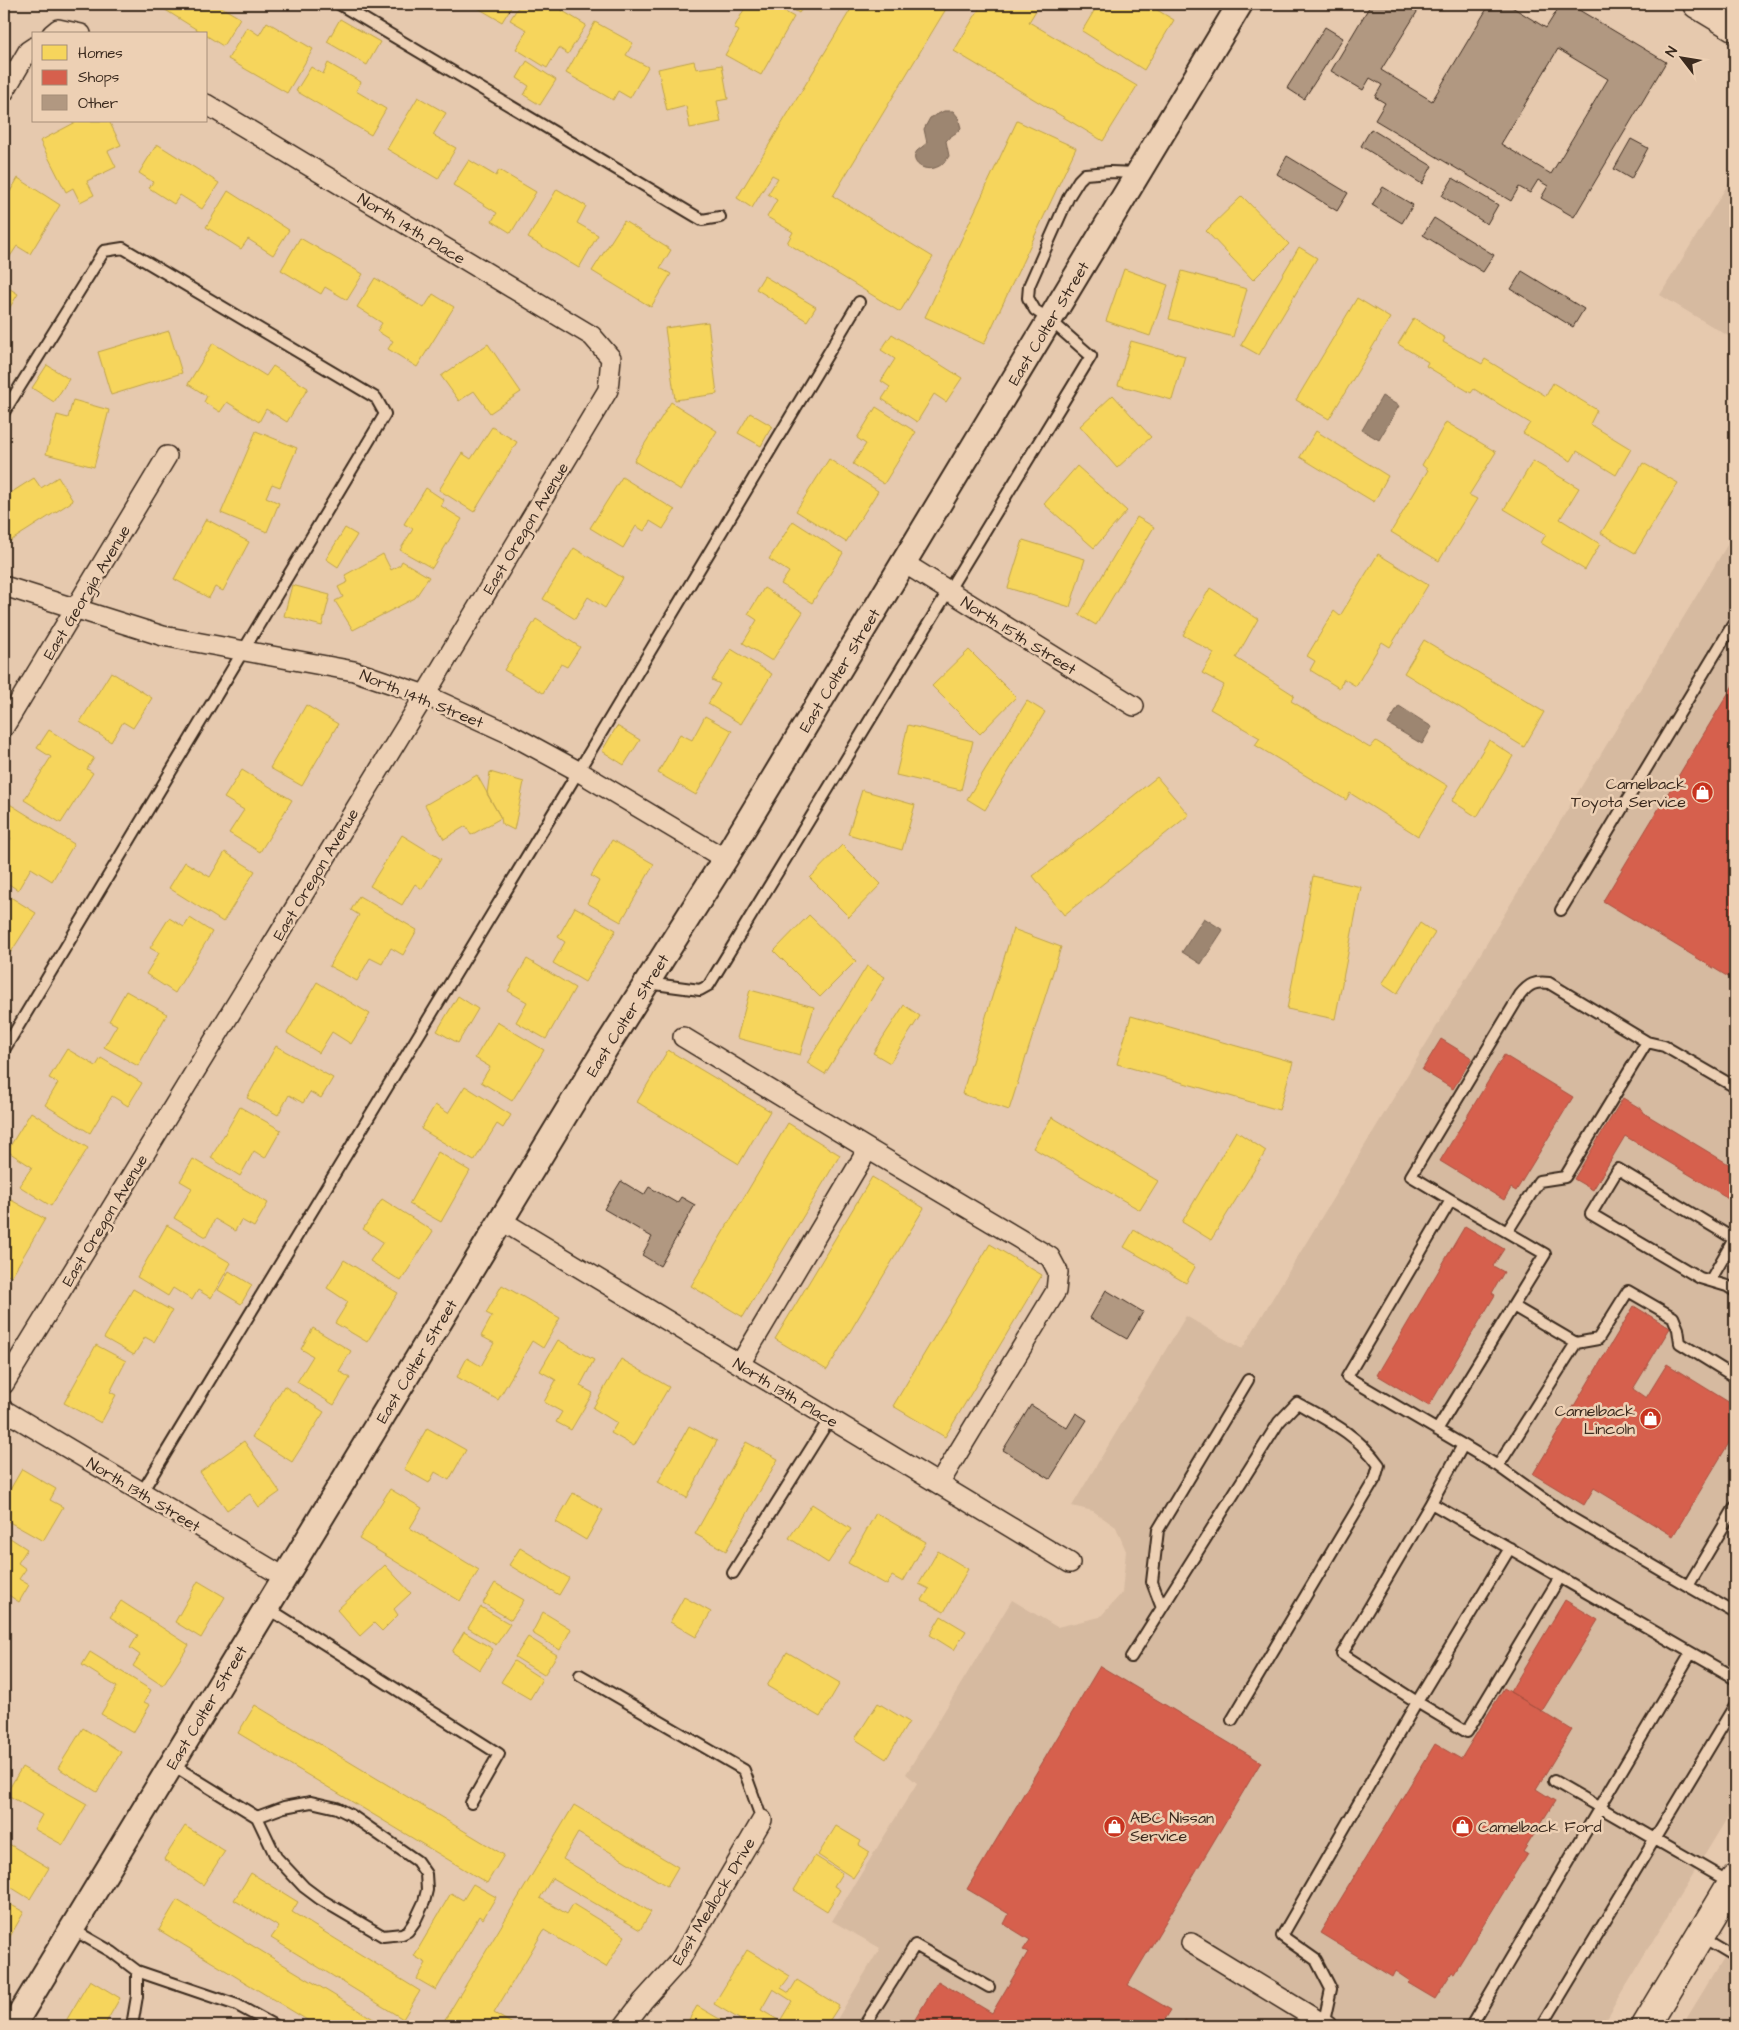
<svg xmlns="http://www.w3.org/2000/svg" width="1739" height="2030" font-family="'Architects Daughter',sans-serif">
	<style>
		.built { fill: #d6baa0 }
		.water { fill: #9d8671; stroke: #766150 }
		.homes { fill: #f6d55c; stroke: #bea249; fill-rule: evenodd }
		.shops { fill: #d6604d; stroke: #a8503f }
		.building { fill: #b19881; stroke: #3b2a1e; fill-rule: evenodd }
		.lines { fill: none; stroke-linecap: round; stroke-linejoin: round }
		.service-casing { stroke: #3b2a1e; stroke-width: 14 }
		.minor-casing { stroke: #3b2a1e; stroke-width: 22 }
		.tertiary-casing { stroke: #3b2a1e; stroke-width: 28 }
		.secondary-casing { stroke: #3b2a1e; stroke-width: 31 }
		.primary-casing { stroke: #3b2a1e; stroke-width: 31 }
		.service { stroke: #edd0b4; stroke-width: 10 }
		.minor { stroke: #edd0b4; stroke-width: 19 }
		.tertiary { stroke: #edd0b4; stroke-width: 24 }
		.secondary { stroke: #edd0b4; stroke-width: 28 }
		.primary { stroke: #edd0b4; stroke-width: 28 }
		.labels { text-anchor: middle; stroke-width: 5; stroke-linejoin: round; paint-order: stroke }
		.street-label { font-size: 16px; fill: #3b2a1e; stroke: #edd0b4 }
		.poi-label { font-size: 16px; fill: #3b2a1e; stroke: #edd0b4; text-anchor: end }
	</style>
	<rect width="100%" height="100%" fill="#e6c9ae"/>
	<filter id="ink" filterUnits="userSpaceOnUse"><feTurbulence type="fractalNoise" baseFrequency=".02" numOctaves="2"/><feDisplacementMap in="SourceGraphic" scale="10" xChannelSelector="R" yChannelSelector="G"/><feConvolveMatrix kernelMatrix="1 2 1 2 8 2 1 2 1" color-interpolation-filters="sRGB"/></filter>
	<g filter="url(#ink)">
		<path class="built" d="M1735 173V340L1660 295Z
			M1735 532V1805L1601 2026H833L880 1948 832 1921 917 1783 906 1774 1012 1600 1057 1627 1100 1617 1122 1593 1126 1551 1116 1527 1093 1511 1072 1506 1186 1316 1242 1349Z
			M1735 1939V2026H1682Z"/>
		<path class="water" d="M944 111H953L958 117 961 128C957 134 950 135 946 141L949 156C935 180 906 165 917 151 920 148 924 146 927 143L924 129 930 118Z
			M1382 396 1399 406 1379 440 1362 430Z
			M1399 706 1432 727 1422 744 1388 724Z
			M1204 918 1223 930 1201 964 1182 952Z"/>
		<path class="homes" d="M160 4H216L240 18 223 46 159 6Z
			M471 4H513L502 22Z
			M520 4H565L561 10 586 25 568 54 559 48 547 68 516 49 527 30 510 20Z
			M747 4H771L794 17 761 75 725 55 739 31 734 28Z
			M783 4H805L799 13Z
			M854 4H949L833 196 933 257 900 312 787 243 793 232 767 217 777 200 768 194 778 178 772 175 752 208 737 198Z
			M982 4H1033L1038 7 1029 22 1137 86 1103 141 954 51Z
			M1093 4H1147L1174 20 1144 70 1082 31 1097 6Z
			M340 19 380 42 367 65 327 42Z
			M267 22 313 49 287 93 228 59 247 27 259 35Z
			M595 22 633 43 626 55 648 67 630 98 618 91 613 100 566 73Z
			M527 61 556 80 540 105 524 95 529 86 517 78Z
			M694 61 696 69 722 65 728 99 717 101 721 122 690 128 686 106 667 111 658 69Z
			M328 63 361 82 356 91 386 109 371 135 296 91 311 67 323 74Z
			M418 97 446 113 433 135 456 148 438 179 387 149Z
			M78 121H109L121 145 108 151 116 167 87 181 94 195 80 202 73 188 66 192 40 141Z
			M1017 121 1076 148 984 344 925 317Z
			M157 144 219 183 202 209 180 195 174 204 149 188 153 182 139 173Z
			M469 160 496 176 499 170 536 192 511 233 492 221 497 213 453 185Z
			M18 178 60 205 30 254 17 246 5 264 4 263V202Z
			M557 189 586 206 577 223 598 235 579 268 528 238Z
			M228 191 289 230 273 255 248 239 241 249 206 227Z
			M1242 196 1289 244 1253 280 1206 231Z
			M624 221 671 250 660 268 671 274 651 307 592 271Z
			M300 238 363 274 347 300 325 287 321 294 281 270Z
			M1299 247 1317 258 1259 355 1241 345Z
			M1124 269 1168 285 1150 336 1106 321Z
			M1182 271 1247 289 1233 337 1169 319Z
			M764 276 816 307 807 321 756 289Z
			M375 278 424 308 433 294 454 307 417 367 388 349 393 341 377 331 382 323 357 307Z
			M4 285 18 294 4 317Z
			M1357 298 1390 318 1329 419 1296 400Z
			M1414 318 1445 338 1443 342 1482 364 1485 359 1546 396 1553 383 1597 410 1590 424 1631 449 1616 475 1577 451 1571 461 1523 433 1530 423 1474 389 1471 393 1426 366 1428 362 1398 344Z
			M708 322 717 394 675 400 665 328Z
			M169 331 182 373 111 395 98 352Z
			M892 334 962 378 946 402 934 394 917 422 882 399 890 387 881 381 895 359 881 350Z
			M1131 341 1185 356 1172 400 1118 385Z
			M213 343 266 376 273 366 308 388 287 422 266 409 259 422 227 402 220 412 204 402 207 396 188 384Z
			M488 344 521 392 490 413 474 391 459 401 441 376Z
			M47 365 69 379 54 402 32 388Z
			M1113 395 1151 437 1117 468 1080 426Z
			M73 400 109 410 94 467 46 454 57 415 68 418Z
			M671 402 717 431 681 490 634 461Z
			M876 407 916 432 884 484 853 464 866 444 857 438Z
			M750 413 772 426 761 446 738 433Z
			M1446 422 1496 452 1469 495 1477 499 1439 561 1391 532 1428 470 1422 465Z
			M492 427 517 442 474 512 439 490 462 453 471 459Z
			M256 431 297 448 280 487 272 484 266 497 279 503 267 532 221 513Z
			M1316 431 1388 476 1374 502 1300 457Z
			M829 459 878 491 846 542 796 511Z
			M1533 461 1579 488 1560 519 1600 544 1585 570 1541 543 1546 534 1504 509Z
			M1643 463 1678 483 1635 553 1601 533Z
			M1077 466 1127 511 1094 548 1044 504Z
			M58 477 73 501 4 545V497L34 478 41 488Z
			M622 477 675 510 663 529 650 521 644 531 636 526 623 548 590 528Z
			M426 488 444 500 441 506 462 519 432 568 400 550 413 529 404 524Z
			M1137 517 1154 527 1096 625 1079 615Z
			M206 519 249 542 223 591 215 587 209 598 174 579Z
			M793 521 843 553 812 603 781 584 789 572 769 559Z
			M345 528 357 535 338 567 326 559Z
			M1023 540 1085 559 1070 607 1008 588Z
			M574 548 623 578 605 608 588 597 575 619 543 599Z
			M383 554 391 570 400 565 402 561 429 577 415 598 353 630 335 601 343 597 338 587 348 582 345 575Z
			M1378 554 1428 585 1390 647 1382 642 1356 686 1344 679 1339 688 1310 670 1315 661 1307 656 1334 611 1340 616Z
			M292 585 330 595 322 626 284 616Z
			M764 588 803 612 772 661 743 643 757 620 748 614Z
			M1210 588 1258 619 1236 658 1294 695 1291 701 1370 748 1376 741 1448 786 1418 836 1350 793 1346 800 1255 745 1260 738 1210 709 1224 685 1202 673 1214 653 1183 635Z
			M536 619 580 647 567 667 561 664 543 693 504 670Z
			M1424 640 1544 712 1524 747 1404 673Z
			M731 649 772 674 741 724 708 704 720 684 712 680Z
			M969 650 1016 697 980 734 932 686Z
			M111 672 152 698 133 728 123 722 111 742 80 722Z
			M1027 701 1045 712 985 810 967 799Z
			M306 705 338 724 302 786 270 768Z
			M705 716 732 731 696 795 658 773 680 734 692 740Z
			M908 725 973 741 961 790 896 775Z
			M617 726 640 740 624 765 602 751Z
			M49 730 94 758 87 769 93 773 61 823 24 800 51 757 37 748Z
			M1489 740 1513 756 1477 817 1452 801Z
			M242 770 292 800 260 852 229 833 244 810 224 798Z
			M490 772 524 782 514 830 502 824 501 818 487 794Z
			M477 775 501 818 471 835 466 826 444 839 425 805Z
			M1157 777 1189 815 1064 915 1033 876Z
			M862 790 915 805 902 850 848 834Z
			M8 803 74 844 52 881 31 868 18 890 4 881V851L11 838 4 834V810Z
			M402 835 441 859 422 889 415 884 402 905 370 886Z
			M612 840 654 864 621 922 587 903 599 881 591 876Z
			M842 845 881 884 849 917 810 878Z
			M225 852 255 871 223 922 169 888 185 862 210 877Z
			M1313 876 1361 887 1335 1019 1287 1009Z
			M4 893 36 913 11 952 4 948Z
			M359 896 417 930 403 955 391 948 382 964 370 958 357 981 329 966 359 915 351 910Z
			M575 907 616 930 585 982 553 963 565 942 558 937Z
			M809 915 856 961 820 997 774 951Z
			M169 918 184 927 190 918 212 932 175 993 146 974 159 953 150 948Z
			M1420 923 1435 933 1397 994 1382 984Z
			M1013 929 1061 947 1009 1110 962 1094Z
			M527 959 575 988 546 1039 516 1022 527 1002 508 991Z
			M867 966 885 977 825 1074 807 1063Z
			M317 982 370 1014 351 1044 332 1032 319 1053 287 1033Z
			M750 990 814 1007 800 1055 737 1038Z
			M126 991 167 1014 138 1066 104 1047 117 1025 109 1021Z
			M458 996 478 1009 458 1043 437 1031Z
			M904 1005 920 1016 890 1063 873 1053Z
			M1131 1016 1293 1062 1279 1110 1117 1064Z
			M497 1022 544 1050 512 1101 481 1082 490 1067 475 1058Z
			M276 1046 333 1078 321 1098 310 1092 303 1103 289 1095 278 1115 247 1098Z
			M67 1049 96 1066 101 1058 142 1083 128 1106 112 1096 90 1133 45 1105 58 1083 49 1078Z
			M668 1050 770 1111 739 1164 637 1102Z
			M465 1086 511 1115 503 1128 497 1124 474 1161 421 1129 435 1105 448 1113Z
			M240 1107 281 1130 265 1158 254 1151 240 1176 211 1158Z
			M31 1112 88 1148 51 1206 19 1186 32 1167 7 1151Z
			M1052 1117 1158 1181 1140 1210 1033 1148Z
			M788 1123 840 1155 743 1317 691 1286Z
			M1236 1131 1266 1151 1211 1240 1182 1222Z
			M438 1152 470 1171 441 1222 409 1204Z
			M193 1159 268 1203 254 1227 241 1220 235 1231 215 1219 206 1237 174 1218 192 1188 180 1181Z
			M872 1177 924 1208 827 1370 775 1339Z
			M4 1196 45 1219 11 1277 4 1273Z
			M382 1199 433 1231 401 1281 370 1261 383 1242 363 1229Z
			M167 1225 231 1263 211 1298 198 1290 192 1300 173 1288 168 1296 137 1277Z
			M1134 1230 1195 1267 1186 1283 1124 1247Z
			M990 1244 1042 1275 945 1437 893 1406Z
			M344 1260 398 1293 367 1342 335 1323 348 1302 327 1288Z
			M229 1271 252 1285 241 1304 218 1290Z
			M502 1285 560 1318 543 1348 532 1341 498 1400 457 1377 467 1358 481 1366 494 1343 481 1336 492 1316 486 1313Z
			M133 1289 172 1311 154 1342 145 1337 134 1355 104 1338Z
			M313 1328 351 1351 339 1371 350 1378 334 1405 297 1382 313 1356 301 1349Z
			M558 1340 594 1360 580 1386 593 1393 571 1430 556 1422 562 1412 544 1402 556 1380 540 1371Z
			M96 1345 126 1361 110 1392 116 1395 101 1423 64 1403Z
			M621 1359 669 1387 634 1446 611 1433 617 1423 593 1408Z
			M284 1386 324 1412 292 1462 252 1437Z
			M689 1426 717 1441 687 1498 658 1482Z
			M427 1428 466 1450 449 1480 435 1472 429 1483 404 1469Z
			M244 1441 280 1492 259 1507 250 1494 227 1510 200 1472Z
			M746 1442 778 1459 726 1551 695 1534Z
			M22 1469 56 1489 50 1500 63 1507 43 1541 4 1519V1500Z
			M390 1489 422 1508 410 1528 479 1570 460 1601 359 1539Z
			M573 1493 603 1510 586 1540 556 1522Z
			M812 1504 851 1529 828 1563 789 1538Z
			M876 1513 926 1542 903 1582 892 1576 887 1585 848 1563Z
			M4 1534 27 1549 18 1563 26 1569 19 1579 29 1585 19 1602 4 1592Z
			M520 1548 569 1578 559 1595 509 1565Z
			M938 1551 968 1569 944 1612 922 1600 929 1589 919 1584Z
			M385 1565 411 1593 394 1609 398 1615 382 1631 374 1623 360 1636 337 1610Z
			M198 1581 225 1597 201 1638 175 1622Z
			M495 1583 524 1600 511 1620 483 1603Z
			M684 1597 711 1612 696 1637 670 1622Z
			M121 1601 189 1645 163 1686 133 1666 140 1655 130 1648 138 1635 110 1617Z
			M481 1607 510 1624 496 1645 468 1628Z
			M543 1612 571 1629 560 1650 532 1633Z
			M941 1616 966 1631 954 1650 930 1635Z
			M464 1632 493 1649 480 1670 452 1652Z
			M528 1637 557 1655 544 1675 515 1657Z
			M90 1652 151 1690 144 1702 150 1705 133 1733 101 1714 117 1687 82 1665Z
			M787 1652 840 1683 820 1717 767 1686Z
			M514 1661 542 1679 530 1699 501 1682Z
			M878 1703 909 1722 886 1759 855 1739Z
			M255 1705 504 1855 487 1883 238 1733Z
			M83 1728 121 1752 97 1792 58 1768Z
			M22 1767 87 1804 63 1845 34 1829 42 1815 6 1794Z
			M574 1805 678 1867 667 1886 578 1833 563 1859 651 1912 640 1930 552 1878 540 1898 567 1914 573 1904 625 1936 606 1967 544 1930 494 2013 516 2026H441Z
			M185 1826 225 1851 203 1885 164 1859Z
			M836 1826 861 1841 859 1845 870 1852 853 1878 818 1855Z
			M4 1841 49 1868 30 1899 4 1883Z
			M815 1856 842 1873 834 1886 840 1890 827 1911 794 1890Z
			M251 1873 298 1902 292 1912 420 1991 403 2019 271 1938 279 1927 234 1900Z
			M473 1884 496 1897 483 1919 479 1916 436 1990 417 1979 426 1963 414 1956 451 1893 463 1900Z
			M177 1900 385 2026H317L159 1930Z
			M4 1901 24 1912 4 1947Z
			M747 1950 790 1976 781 1988 789 1993 797 1980 839 2006 826 2026H768L770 2023 764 2019 759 2026H751L714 2004ZM773 1989 792 2001 780 2021 761 2010Z
			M90 1980 120 1998 104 2026H63Z
			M697 2006 723 2021 720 2026H685Z"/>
		<path class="shops" d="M1735 682V981L1603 901Z
			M1441 1039 1472 1058 1453 1089 1422 1070Z
			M1504 1055 1573 1097 1516 1191 1511 1188 1504 1200 1440 1161Z
			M1623 1098 1643 1110 1642 1112 1735 1168V1202L1625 1136 1593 1190 1574 1179Z
			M1465 1226 1504 1249 1493 1266 1504 1272 1492 1293 1495 1295 1429 1406 1377 1375Z
			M1634 1306 1670 1328 1633 1389 1646 1398 1667 1364 1735 1406V1433L1673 1536 1594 1488 1584 1505 1533 1474Z
			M1565 1600 1598 1620 1542 1711 1510 1692Z
			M1100 1666 1261 1762 1128 1985 1171 2010 1161 2026H911L938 1981 992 2013 1028 1952 1023 1950 1030 1940 1004 1924 1009 1914 967 1889Z
			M1504 1688 1572 1730 1536 1789 1555 1801 1523 1852 1527 1854 1454 1973 1452 1972 1435 1999 1408 1983 1410 1981 1395 1971 1392 1977 1320 1933 1435 1744 1461 1759Z
			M1185 2020 1195 2026H1181Z"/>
		<path class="building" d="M1371 4H1422L1381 70 1432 101 1488 7 1483 4H1514L1512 7 1546 28 1561 4H1569L1666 62 1574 217 1541 198 1548 186 1538 180 1530 193 1519 187 1511 201 1375 120 1385 103 1375 97 1382 85 1370 78 1363 90 1331 71ZM1558 49 1608 79 1551 174 1501 144Z
			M1325 27 1343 38 1304 99 1287 88Z
			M1371 129 1432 166 1422 184 1361 146Z
			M1631 139 1648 148 1631 179 1614 169Z
			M1287 156 1348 193 1337 211 1277 174Z
			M1453 178 1498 205 1487 224 1442 196Z
			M1383 187 1413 205 1402 223 1372 205Z
			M1434 218 1494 255 1483 272 1423 235Z
			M1522 271 1584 309 1573 327 1511 289Z
			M621 1181 644 1195 649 1187 677 1203 681 1197 695 1205 660 1266 642 1255 652 1237 604 1209Z
			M1106 1290 1143 1312 1127 1339 1090 1318Z
			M1031 1405 1067 1428 1076 1413 1087 1420 1050 1479 1003 1450Z"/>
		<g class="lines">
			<defs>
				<path id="service" d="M339 4 702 220 720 217
					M4 412 104 251 123 248 376 398 385 414 4 1050
					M1561 910 1735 621
					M647 983 700 990 709 985 1091 356 1050 320 1035 310 1028 298 1029 286 1069 196 1079 180 1085 174 1110 172 1137 173
					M1451 1200 1507 1232
					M1710 1281 1734 1239 1618 1169 1591 1214 1700 1278 1727 1286 1735 1291
					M1576 1343 1598 1339 1628 1291 1673 1317 1678 1329 1680 1343 1735 1377
					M1437 1430 1513 1306
					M1463 1445 1498 1466 1576 1343 1513 1306 1545 1254 1507 1232 1539 1181 1565 1177 1647 1042
					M1498 1466 1568 1516 1688 1586
					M142 1492 567 790 859 302
					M1431 1503 1463 1445 1347 1377 1451 1200 1411 1176 1520 995C1529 984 1535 981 1549 983L1647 1042 1664 1046 1735 1087
					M1735 1507 1688 1586 1735 1613
					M1510 1548 1417 1702 1467 1732 1560 1577
					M733 1573 830 1418
					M266 1607 499 1754 471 1803
					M1162 1608 1152 1582 1158 1530 1248 1380
					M1131 1657 1279 1422 1297 1403C1329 1421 1357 1434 1379 1465L1375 1479 1232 1720
					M580 1675 744 1770 762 1820
					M171 1764 257 1817 276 1857 304 1887 320 1899 383 1936 402 1934 408 1931 415 1921 424 1902 427 1890 426 1874 417 1861 351 1815 337 1808 311 1802 284 1807 257 1817
					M1554 1781 1731 1883
					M72 1929 112 1952 137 1971 237 2005 275 2026
					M1701 1937 1735 1957
					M132 2026 137 1996V1971
					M864 2026 915 1945 989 1987
					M1323 2026 1331 1989 1316 1960 1282 1936 1417 1702 1342 1654 1431 1503 1735 1678
					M1471 2026 1691 1653
					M1542 2026 1735 1705"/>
				<path id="minor" d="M52 34 58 29 81 34
					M4 92 28 51 34 47
					M904 563 1134 706
					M4 586 163 636 354 671 425 695 508 733 578 771 725 859
					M4 727 167 456
					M683 1037 868 1149
					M502 1221 1070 1563
					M740 1364 868 1149 1050 1257 1058 1272 1056 1291 939 1484
					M4 1384 425 695 608 390 611 358 592 336 206 104
					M4 1410 284 1577
					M1191 1943 1327 2026
					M624 2026 643 2001 680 1960 762 1820"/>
				<path id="tertiary" d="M13 2026 605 1049 725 859 1240 4"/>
				<path id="secondary" d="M1697 4 1735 27"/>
				<path id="primary" d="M1646 2026 1735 1878"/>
			</defs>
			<use href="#service" class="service-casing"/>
			<use href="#minor" class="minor-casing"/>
			<use href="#tertiary" class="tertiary-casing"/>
			<use href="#secondary" class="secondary-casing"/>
			<use href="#primary" class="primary-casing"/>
			<use href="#service" class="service"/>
			<use href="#minor" class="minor"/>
			<use href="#tertiary" class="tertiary"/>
			<use href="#secondary" class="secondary"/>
			<use href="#primary" class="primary"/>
		</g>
	</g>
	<defs>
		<symbol id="shop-disc" viewBox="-11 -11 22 22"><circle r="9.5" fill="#c8321e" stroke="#edd0b4"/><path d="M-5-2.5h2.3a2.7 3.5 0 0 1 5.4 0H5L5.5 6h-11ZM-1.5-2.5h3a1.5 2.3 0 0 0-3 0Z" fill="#fff"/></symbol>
	</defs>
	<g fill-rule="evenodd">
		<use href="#shop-disc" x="1690" y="780" width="25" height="25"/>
		<use href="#shop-disc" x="1638" y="1406" width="25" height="25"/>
		<use href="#shop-disc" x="1102" y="1814" width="25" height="25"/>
		<use href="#shop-disc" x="1450" y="1814" width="25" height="25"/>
	</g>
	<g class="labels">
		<g class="street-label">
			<text transform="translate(412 228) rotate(31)" y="6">North 14th Place</text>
			<text transform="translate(1048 323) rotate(-59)" y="6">East Colter Street</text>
			<text transform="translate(525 528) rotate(-59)" y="6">East Oregon Avenue</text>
			<text transform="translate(86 592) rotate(-59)" y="6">East Georgia Avenue</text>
			<text transform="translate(1019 635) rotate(32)" y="6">North 15th Street</text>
			<text transform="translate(839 670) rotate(-59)" y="6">East Colter Street</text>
			<text transform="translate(422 698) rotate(22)" y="6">North 14th Street</text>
			<text transform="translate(315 874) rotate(-59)" y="6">East Oregon Avenue</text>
			<text transform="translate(627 1015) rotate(-58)" y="6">East Colter Street</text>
			<text transform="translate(104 1220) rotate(-59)" y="6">East Oregon Avenue</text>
			<text transform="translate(416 1361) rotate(-59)" y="6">East Colter Street</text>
			<text transform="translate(786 1392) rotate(31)" y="6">North 13th Place</text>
			<text transform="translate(144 1494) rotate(31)" y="6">North 13th Street</text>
			<text transform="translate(206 1707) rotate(-59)" y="6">East Colter Street</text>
			<text transform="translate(713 1901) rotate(-59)" y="6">East Medlock Drive</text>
		</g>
		<g class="poi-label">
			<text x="1686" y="789">Camelback<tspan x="1686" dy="18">Toyota Service</tspan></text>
			<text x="1635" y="1416">Camelback<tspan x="1635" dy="18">Lincoln</tspan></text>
			<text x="1130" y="1823" text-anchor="start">ABC Nissan<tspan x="1130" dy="18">Service</tspan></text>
			<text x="1478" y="1832" text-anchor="start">Camelback Ford</text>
		</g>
	</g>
	<rect width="1739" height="2030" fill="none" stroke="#edd0b4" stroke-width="20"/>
	<rect x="10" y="10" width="1719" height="2010" fill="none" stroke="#3b2a1e" stroke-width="2" filter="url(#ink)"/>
	<rect x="32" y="32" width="175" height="90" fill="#edd0b4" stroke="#a68e78"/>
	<rect x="42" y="45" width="25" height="15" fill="#f6d55c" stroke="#a68e78"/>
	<text x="78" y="58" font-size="15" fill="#3b2a1e">Homes</text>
	<rect x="42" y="70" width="25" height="15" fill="#d6604d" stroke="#a68e78"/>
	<text x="78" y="82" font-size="15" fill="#3b2a1e">Shops</text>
	<rect x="42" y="95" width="25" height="15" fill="#b19881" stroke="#a68e78"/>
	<text x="78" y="108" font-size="15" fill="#3b2a1e">Other</text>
	<g transform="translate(1682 58) rotate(301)" stroke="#edd0b4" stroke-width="4" paint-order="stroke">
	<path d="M0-4L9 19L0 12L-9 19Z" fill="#3b2a1e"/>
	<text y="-8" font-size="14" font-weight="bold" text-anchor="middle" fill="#3b2a1e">N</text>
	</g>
</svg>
